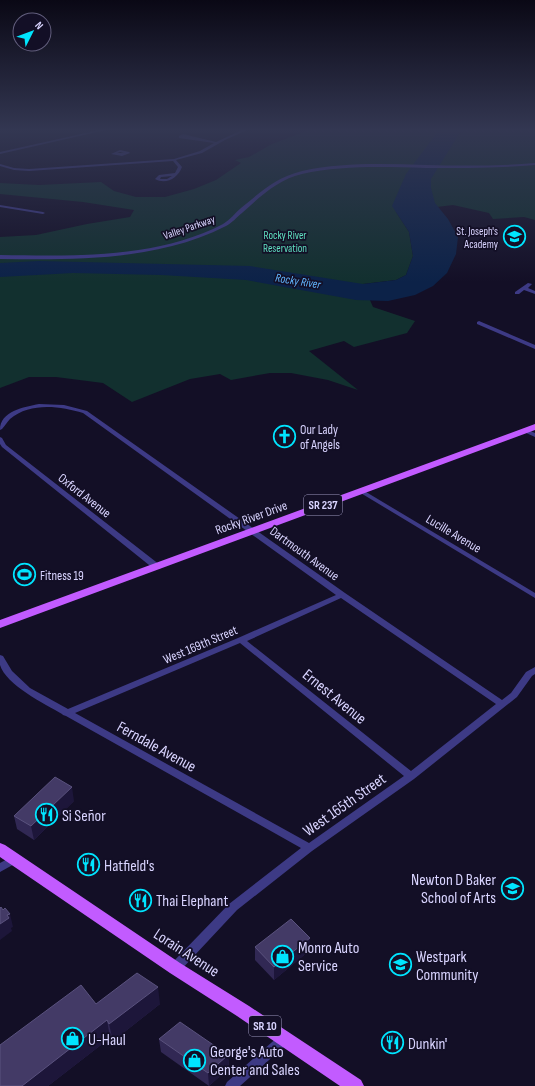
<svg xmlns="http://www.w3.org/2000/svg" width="535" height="1086" font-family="'Sofia Sans Condensed',sans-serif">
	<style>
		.green { fill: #12302f }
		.water { fill: #0c2248 }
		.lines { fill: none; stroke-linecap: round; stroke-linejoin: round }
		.minor { fill: #3d3a85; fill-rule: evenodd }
		.tertiary { fill: #3d3a85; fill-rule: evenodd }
		.primary { fill: #c25bff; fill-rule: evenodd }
		.wall { fill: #312854 }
		.shaded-wall { fill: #1d163a }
		.building { fill: #433a66; stroke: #5a527e }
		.labels { text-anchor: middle; stroke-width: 3.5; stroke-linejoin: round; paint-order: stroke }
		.far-street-label { font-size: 11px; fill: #d9d4ff; stroke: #130f26 }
		.far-poi-label { font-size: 11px; fill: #d9d4ff; stroke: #130f26; text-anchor: end }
		.far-park-label { font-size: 11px; fill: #5fe0c0; stroke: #130f26 }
		.far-water-label { font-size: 12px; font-style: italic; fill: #62b6ff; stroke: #130f26 }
		.shield { fill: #130f26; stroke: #9e99be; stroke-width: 1 }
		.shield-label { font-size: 12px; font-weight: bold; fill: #d9d4ff }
		.poi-label { font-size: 13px; fill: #d9d4ff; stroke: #130f26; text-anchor: start }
		.street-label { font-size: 13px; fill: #d9d4ff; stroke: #130f26 }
		.near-street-label { font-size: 16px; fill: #d9d4ff; stroke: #130f26 }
		.near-poi-label { font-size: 16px; fill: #d9d4ff; stroke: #130f26; text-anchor: start }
	</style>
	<rect width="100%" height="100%" fill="#130f26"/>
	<path class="green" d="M309 130H535V220L524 217 493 219 489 213 453 205 396 212 409 232 413 256 406 275 396 280 363 284 373 307 415 321 407 333 354 347 344 341 309 351 358 390 328 380 291 373H270L231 380 220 374 190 379 132 402 103 383 56 377H29L0 388V237L36 235 87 224 130 217 134 210 83 202 0 194V183L39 185 101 182 114 191 136 197H165L194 189 216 180 241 163 235 160 249 157 272 144Z"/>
	<path class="water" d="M439 130H463L459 134 431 179V188L435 203 448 219 458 237 456 254 447 273 433 286 415 295 388 301 356 300 246 280 161 275 73 273 0 277V263L39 261 250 266 363 284 396 280 406 275 413 256 409 232 392 206 406 174Z"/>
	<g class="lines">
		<path class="minor" d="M99 130H106L0 154V152Z
			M242 130H247L225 140 202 153 176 160 182 167C178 178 166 185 155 179L159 175 175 173 178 167 173 161 29 171 14 170 0 166V164L14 168 29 169 174 159 200 151 214 143 179 138V136L183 134 216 142ZM172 176 167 179H160L161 177Z
			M120 150 129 152 130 153 122 156 111 154ZM120 152 124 153H117Z
			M0 205 43 212 45 213 43 214 0 207Z
			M528 283 532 284 528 288 535 291V294L524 290 519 294H515V292Z
			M479 321 535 345V349L477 324V322Z
			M39 404 64 405 87 411 345 593 502 700 511 693 526 672 535 667V674L532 676 517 697 414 779 312 851 237 910 179 972 175 973 171 972 170 968 171 964 229 904 301 848 66 716 63 715 62 714C45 704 6 685 0 665 0 662 0 658 0 655L3 656 12 671 30 688 68 709 238 638 336 595 83 413C60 406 30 402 10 419 7 422 5 426 2 429L0 430C0 411 24 407 39 404ZM341 598 496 704 411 771 247 641ZM240 643 404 776 309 843 75 713Z
			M526 429 535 433V437L524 432 523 431Z
			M0 437 2 438 6 445 160 565 161 567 160 569H154L2 447 0 444Z
			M361 489 535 593V598L359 492 358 491Z
			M15 855 18 856 20 859 18 862 0 872V863Z
			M284 1033 288 1035 290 1039 288 1043 240 1086H225L227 1082 280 1035Z"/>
		<path class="tertiary" d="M535 163V165C499 168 463 168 426 168 385 167 342 165 302 174 277 180 261 196 242 213 237 217 232 223 226 226 157 261 75 260 0 259V255C73 256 156 259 223 224 230 220 235 213 241 208 262 191 275 178 302 171 343 162 385 164 426 165 463 166 499 166 535 163Z"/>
		<path class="primary" d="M535 424V430L0 628V620Z
			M0 843 5 845 180 963 249 1006 361 1080 364 1086H340L237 1016 170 973 0 857Z"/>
	</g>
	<path class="wall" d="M74 801 34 840 17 829 14 816Z
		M255 947 309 951 274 980 255 960Z
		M96 1004H160L113 1041 110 1038 48 1086H0Z
		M159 1039 228 1055 229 1068 209 1086 161 1052Z"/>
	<path class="shaded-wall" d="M72 787 74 801 34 840 31 826Z
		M10 914 13 927 11 928 12 931 0 940V924L7 915Z
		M310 938 309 951 274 980V967Z
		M158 987 160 1004 113 1041 109 1024Z
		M107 1020 110 1038 48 1086H22Z
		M228 1055 229 1068 209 1086 208 1073Z"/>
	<path class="building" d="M55 777 72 787 31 826 14 816Z
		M1 907 3 910 5 908 10 914 7 915 9 918 0 924V908Z
		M291 919 310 938 274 967 255 947Z
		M137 973 158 987 109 1024 107 1020 22 1086H0V1045L81 985 96 1004Z
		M180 1022 228 1055 208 1073 159 1039Z"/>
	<linearGradient id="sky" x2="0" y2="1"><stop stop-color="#0a0815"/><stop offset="0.46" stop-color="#333752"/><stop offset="1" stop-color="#333752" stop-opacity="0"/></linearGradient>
	<rect width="535" height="282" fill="url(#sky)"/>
	<defs>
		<symbol id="school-ring" viewBox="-11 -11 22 22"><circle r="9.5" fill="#130f26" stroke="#00e5ff" stroke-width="1.5"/><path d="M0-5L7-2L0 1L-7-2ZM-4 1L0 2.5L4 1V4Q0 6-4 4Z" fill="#00e5ff"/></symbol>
		<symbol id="church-ring" viewBox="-11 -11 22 22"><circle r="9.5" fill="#130f26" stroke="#00e5ff" stroke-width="1.5"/><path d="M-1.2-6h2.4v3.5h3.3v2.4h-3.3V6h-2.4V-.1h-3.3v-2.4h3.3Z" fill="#00e5ff"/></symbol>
		<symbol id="stadium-ring" viewBox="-11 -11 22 22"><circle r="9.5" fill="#130f26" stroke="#00e5ff" stroke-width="1.5"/><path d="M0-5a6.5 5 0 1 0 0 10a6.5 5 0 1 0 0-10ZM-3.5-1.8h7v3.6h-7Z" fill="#00e5ff"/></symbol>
		<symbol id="restaurant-ring" viewBox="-11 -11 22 22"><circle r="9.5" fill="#130f26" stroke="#00e5ff" stroke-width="1.5"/><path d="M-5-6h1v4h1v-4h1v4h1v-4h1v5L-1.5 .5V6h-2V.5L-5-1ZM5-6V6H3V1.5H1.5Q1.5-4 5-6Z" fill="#00e5ff"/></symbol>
		<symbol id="shop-ring" viewBox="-11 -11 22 22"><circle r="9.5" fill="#130f26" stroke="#00e5ff" stroke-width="1.5"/><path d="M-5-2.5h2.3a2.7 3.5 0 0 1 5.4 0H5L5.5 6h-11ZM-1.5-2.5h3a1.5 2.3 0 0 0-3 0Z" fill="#00e5ff"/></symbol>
	</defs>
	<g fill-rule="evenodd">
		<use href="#school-ring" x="502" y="224" width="25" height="25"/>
		<use href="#church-ring" x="272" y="424" width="25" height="25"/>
		<use href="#stadium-ring" x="12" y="562" width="25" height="25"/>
		<use href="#restaurant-ring" x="34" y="802" width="25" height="25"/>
		<use href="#restaurant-ring" x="76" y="852" width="25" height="25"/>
		<use href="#school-ring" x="500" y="876" width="25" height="25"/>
		<use href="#restaurant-ring" x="128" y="888" width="25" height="25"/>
		<use href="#shop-ring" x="270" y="944" width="25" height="25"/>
		<use href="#school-ring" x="388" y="952" width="25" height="25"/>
		<use href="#shop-ring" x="60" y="1026" width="25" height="25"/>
		<use href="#restaurant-ring" x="380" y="1030" width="25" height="25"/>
		<use href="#shop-ring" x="182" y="1048" width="25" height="25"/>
	</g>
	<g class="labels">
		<g class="far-street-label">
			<text transform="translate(189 227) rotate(-19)" y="4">Valley Parkway</text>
		</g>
		<g class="far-poi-label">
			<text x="498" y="235">St. Joseph's<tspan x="498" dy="13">Academy</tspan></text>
		</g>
		<g class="far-park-label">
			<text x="285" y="239">Rocky River<tspan x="285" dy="13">Reservation</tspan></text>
		</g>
		<g class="far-water-label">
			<text transform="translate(298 281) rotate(9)" y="4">Rocky River</text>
		</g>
		<g class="shield">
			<rect x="304" y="495" width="38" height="20" rx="3"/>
			<rect x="249" y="1016" width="32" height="20" rx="3"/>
		</g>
		<g class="shield-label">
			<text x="323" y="509">SR 237</text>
			<text x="265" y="1030">SR 10</text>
		</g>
		<g class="poi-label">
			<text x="300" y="434">Our Lady<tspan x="300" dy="15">of Angels</tspan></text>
			<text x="40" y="580">Fitness 19</text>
		</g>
		<g class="street-label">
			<text transform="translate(85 495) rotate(38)" y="5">Oxford Avenue</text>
			<text transform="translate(251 517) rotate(-20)" y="5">Rocky River Drive</text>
			<text transform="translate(454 533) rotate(31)" y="5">Lucille Avenue</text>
			<text transform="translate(305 553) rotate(36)" y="5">Dartmouth Avenue</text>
			<text transform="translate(200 644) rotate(-23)" y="5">West 169th Street</text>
		</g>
		<g class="near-street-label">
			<text transform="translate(335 696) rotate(39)" y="6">Ernest Avenue</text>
			<text transform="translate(157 746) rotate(29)" y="6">Ferndale Avenue</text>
			<text transform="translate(344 804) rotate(-35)" y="6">West 165th Street</text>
			<text transform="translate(187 952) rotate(33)" y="6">Lorain Avenue</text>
		</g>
		<g class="near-poi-label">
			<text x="62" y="821">Si Señor</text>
			<text x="104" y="871">Hatfield's</text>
			<text x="496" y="885" text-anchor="end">Newton D Baker<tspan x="496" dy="18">School of Arts</tspan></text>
			<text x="156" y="906">Thai Elephant</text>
			<text x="298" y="953">Monro Auto<tspan x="298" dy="18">Service</tspan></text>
			<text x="416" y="962">Westpark<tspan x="416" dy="18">Community</tspan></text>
			<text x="88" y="1045">U-Haul</text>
			<text x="408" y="1049">Dunkin'</text>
			<text x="210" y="1057">George's Auto<tspan x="210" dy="18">Center and Sales</tspan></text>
		</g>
	</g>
	<g transform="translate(32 32) rotate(48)"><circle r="19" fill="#130f26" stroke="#625e7d"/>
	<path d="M0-3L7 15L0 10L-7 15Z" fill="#00e5ff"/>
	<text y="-6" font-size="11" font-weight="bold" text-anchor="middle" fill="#d9d4ff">N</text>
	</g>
</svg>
